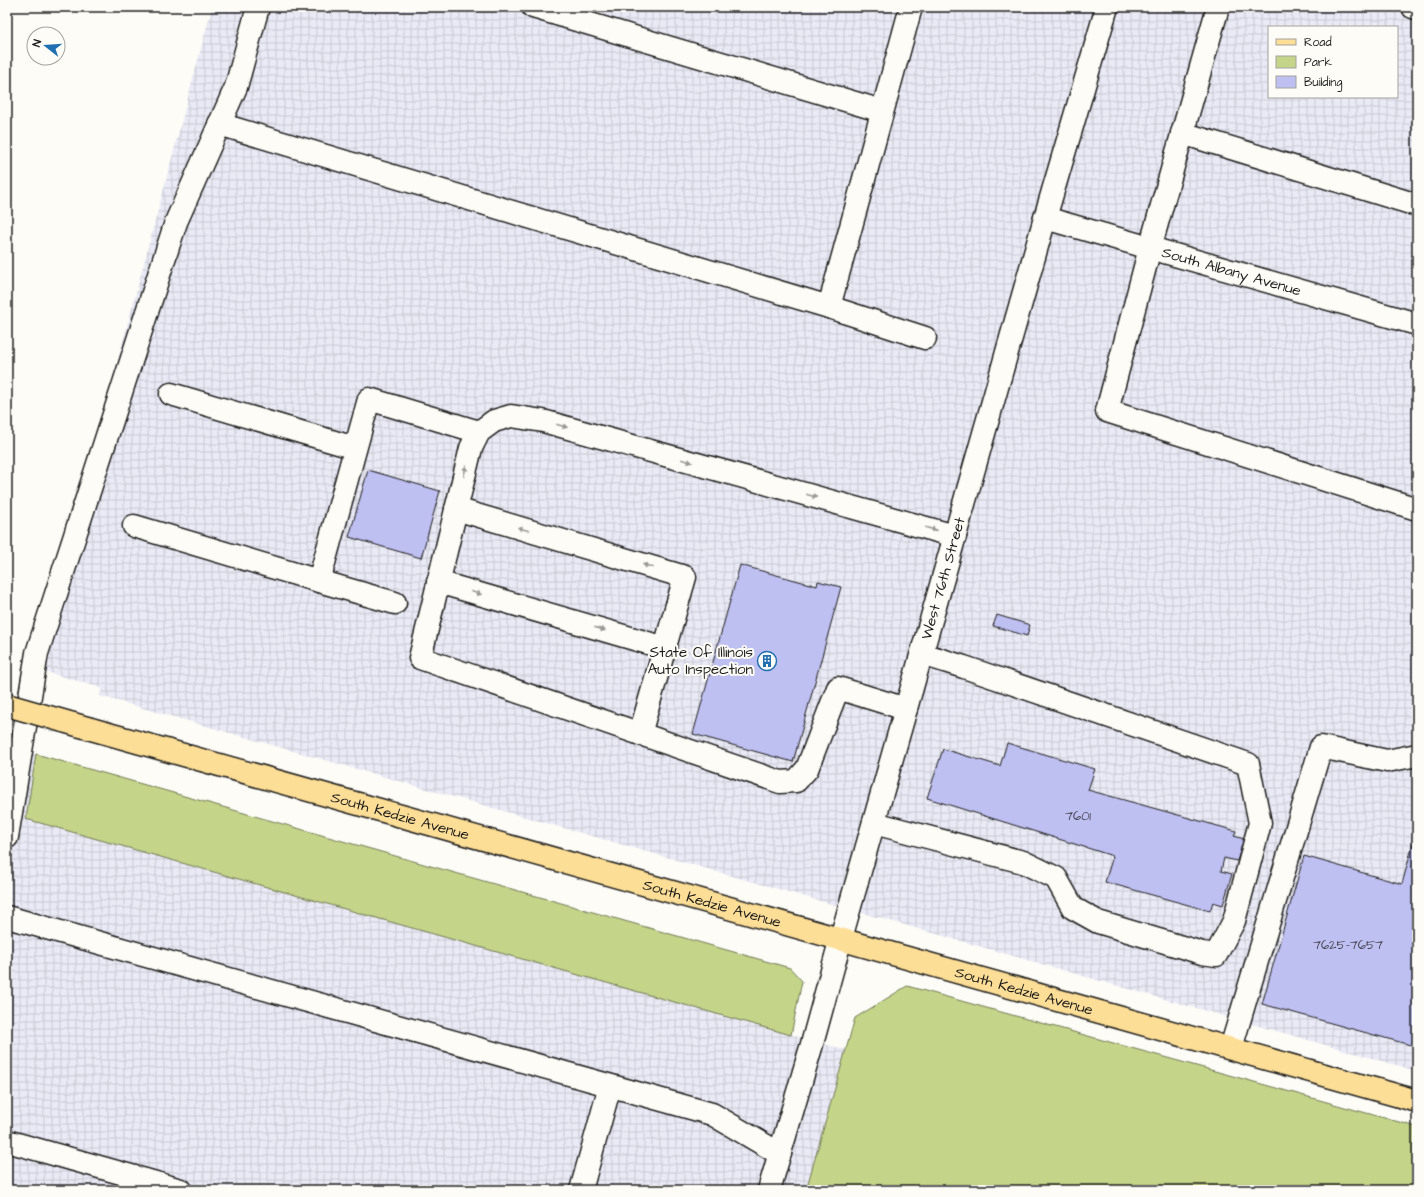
<svg xmlns="http://www.w3.org/2000/svg" width="1424" height="1197" font-family="'Architects Daughter',sans-serif">
	<style>
		.industrial { fill: url(#industrial-grid); fill-rule: evenodd }
		.green { fill: #c4d58a; stroke: #707853 }
		.building { fill: #bfc0f2; stroke: #1c1c1c }
		.lines { fill: none; stroke-linecap: round; stroke-linejoin: round }
		.minor-casing { stroke: #1c1c1c; stroke-width: 25 }
		.major-casing { stroke: #1c1c1c; stroke-width: 25 }
		.minor { stroke: #fdfcf7; stroke-width: 22 }
		.major { stroke: #fdde96; stroke-width: 22 }
		.major-bridge-casing { stroke: #1c1c1c; stroke-width: 25; stroke-linecap: butt }
		.major-bridge { stroke: #fdde96; stroke-width: 22 }
		.oneway { fill: #989794 }
		.labels { text-anchor: middle; stroke-width: 4; stroke-linejoin: round; paint-order: stroke }
		.number-label { font-size: 13px; fill: #454552 }
		.street-label { font-size: 15px; fill: #1c1c1c; stroke: #fdfcf7 }
		.poi-label { font-size: 15px; fill: #1c1c1c; stroke: #fdfcf7; text-anchor: end }
	</style>
	<defs>
		<pattern id="industrial-grid" width="8" height="8" patternUnits="userSpaceOnUse"><rect width="8" height="8" fill="#eaeaf6"/><path d="M0 4h8M4 0v8" fill="none" stroke="#c8c8d2"/></pattern>
	</defs>
	<rect width="100%" height="100%" fill="#fdfcf7"/>
	<filter id="ink" filterUnits="userSpaceOnUse"><feTurbulence type="fractalNoise" baseFrequency=".025" numOctaves="2"/><feDisplacementMap in="SourceGraphic" scale="8" xChannelSelector="R" yChannelSelector="G"/><feConvolveMatrix kernelMatrix="1 2 1 2 8 2 1 2 1" color-interpolation-filters="sRGB"/></filter>
	<g filter="url(#ink)">
		<path class="industrial" d="M212 7H1417V1071L100 696 102 688 36 669ZM1269 27H1397V97H1269Z
			M14 747 36 754 26 819 846 1050 806 1190H7V781Z"/>
		<path class="green" d="M36 754 790 968 802 981 791 1035 26 819Z
			M907 986 1417 1127V1190H806L855 1018Z"/>
		<path class="building" d="M368 470 440 491 421 558 349 537Z
			M740 565 817 586 818 581 841 587 793 762 693 734Z
			M997 615 1030 625 1027 636 993 626Z
			M1007 743 1095 769 1088 790 1236 831 1234 836 1244 839 1237 861 1224 858 1221 871 1232 874 1223 905 1213 902 1210 911 1105 882 1113 856 927 798 943 749 1000 766Z
			M1417 829V1049L1413 1048 1414 1046 1262 1004 1304 856 1402 884Z"/>
		<g class="lines">
			<defs>
				<g id="minor">
					<path d="M533 7 882 111"/>
					<path d="M1218 7 1150 248 1107 411 1417 509"/>
					<path d="M1413 7 1417 8"/>
					<path d="M219 124 829 307 911 7"/>
					<path d="M1182 133 1417 205"/>
					<path id="s1" d="M1045 218 1417 324"/>
					<path d="M829 307 925 338"/>
					<path d="M171 394 355 448"/>
					<path d="M456 509 685 577 640 734"/>
					<path d="M134 526 319 581 369 399 479 432"/>
					<path d="M319 581 395 603"/>
					<path d="M438 582 665 648"/>
					<path d="M906 709 838 688 807 769 796 781 780 782 420 658 471 448 479 432 494 421 511 416 543 421 955 536"/>
					<path d="M874 823 1023 862 1056 878 1073 908 1098 922 1202 953 1216 955 1234 921 1260 823 1248 764 964 667 922 654"/>
					<path d="M7 837 37 653 176 222 236 87 258 7"/>
					<path d="M7 917 712 1114 780 1154"/>
					<path d="M1231 1048 1321 747 1387 761 1417 755"/>
					<path d="M7 1141 181 1190"/>
					<path d="M581 1190 610 1086"/>
					<path id="s2" d="M769 1190 812 1044 841 938 1045 218 1107 7"/>
				</g>
				<g id="major">
					<path id="s3" d="M91 729 1417 1101"/>
				</g>
			</defs>
			<use href="#minor" class="minor-casing"/>
			<use href="#major" class="major-casing"/>
			<use href="#minor" class="minor"/>
			<use href="#major" class="major"/>
			<defs>
				<path id="major-bridge" d="M7 705 91 729"/>
			</defs>
			<use href="#major-bridge" class="major-bridge-casing"/>
			<use href="#major-bridge" class="major-bridge"/>
		</g>
		<defs><path id="oneway-solid" d="M-6-.8H1V-3.2L6.5 0L1 3.2V.8H-6Z"/></defs>
		<g class="oneway">
			<use href="#oneway-solid" transform="translate(562 426) rotate(16)"/>
			<use href="#oneway-solid" transform="translate(687 461) rotate(16)"/>
			<use href="#oneway-solid" transform="translate(465 471) rotate(-77)"/>
			<use href="#oneway-solid" transform="translate(812 496) rotate(16)"/>
			<use href="#oneway-solid" transform="translate(523 529) rotate(-163)"/>
			<use href="#oneway-solid" transform="translate(931 529) rotate(16)"/>
			<use href="#oneway-solid" transform="translate(648 566) rotate(-163)"/>
			<use href="#oneway-solid" transform="translate(476 593) rotate(16)"/>
			<use href="#oneway-solid" transform="translate(600 629) rotate(16)"/>
		</g>
	</g>
	<defs>
		<symbol id="building-ring" viewBox="-11 -11 22 22"><circle r="9.5" fill="#fdfcf7" stroke="#1f6fb2" stroke-width="1.5"/><path d="M-4-6H4V6H1V3H-1V6H-4ZM-2.5-4.3h1.7v1.8h-1.7ZM.8-4.3h1.7v1.8H.8ZM-2.5-1h1.7V.8h-1.7ZM.8-1h1.7V.8H.8Z" fill="#1f6fb2"/></symbol>
	</defs>
	<g fill-rule="evenodd">
		<use href="#building-ring" x="756" y="650" width="22" height="22"/>
	</g>
	<g class="labels">
		<g class="number-label">
			<text x="1078" y="820">7601</text>
			<text x="1348" y="949">7625-7657</text>
		</g>
		<g class="street-label">
			<text dy="5" stroke="none"><textPath href="#s1" startOffset="194">South Albany Avenue</textPath></text>
			<text dy="5" stroke="none"><textPath href="#s2" startOffset="636">West 76th Street</textPath></text>
			<text dy="5" stroke="none"><textPath href="#s3" startOffset="321">South Kedzie Avenue</textPath></text>
			<text dy="5" stroke="none"><textPath href="#s3" startOffset="645">South Kedzie Avenue</textPath></text>
			<text dy="5" stroke="none"><textPath href="#s3" startOffset="969">South Kedzie Avenue</textPath></text>
		</g>
		<g class="poi-label">
			<text x="753" y="657">State Of Illinois<tspan x="753" dy="17">Auto Inspection</tspan></text>
		</g>
	</g>
	<rect width="1424" height="1197" fill="none" stroke="#fdfcf7" stroke-width="24"/>
	<rect x="12" y="12" width="1400" height="1173" fill="none" stroke="#1c1c1c" stroke-width="1.5" filter="url(#ink)"/>
	<rect x="1268" y="26" width="130" height="72" fill="#fdfcf7" stroke="#a3a29f"/>
	<rect x="1276" y="39" width="20" height="6" fill="#fdde96" stroke="#a3a29f"/>
	<text x="1304" y="46" font-size="12" fill="#1c1c1c">Road</text>
	<rect x="1276" y="56" width="20" height="12" fill="#c4d58a" stroke="#a3a29f"/>
	<text x="1304" y="66" font-size="12" fill="#1c1c1c">Park</text>
	<rect x="1276" y="76" width="20" height="12" fill="#bfc0f2" stroke="#a3a29f"/>
	<text x="1304" y="86" font-size="12" fill="#1c1c1c">Building</text>
	<g transform="translate(46 46) rotate(287)"><circle r="19" fill="#fdfcf7" stroke="#a3a29f"/>
	<path d="M0-3L7 15L0 10L-7 15Z" fill="#1f6fb2"/>
	<text y="-6" font-size="11" font-weight="bold" text-anchor="middle" fill="#1c1c1c">N</text>
	</g>
</svg>
